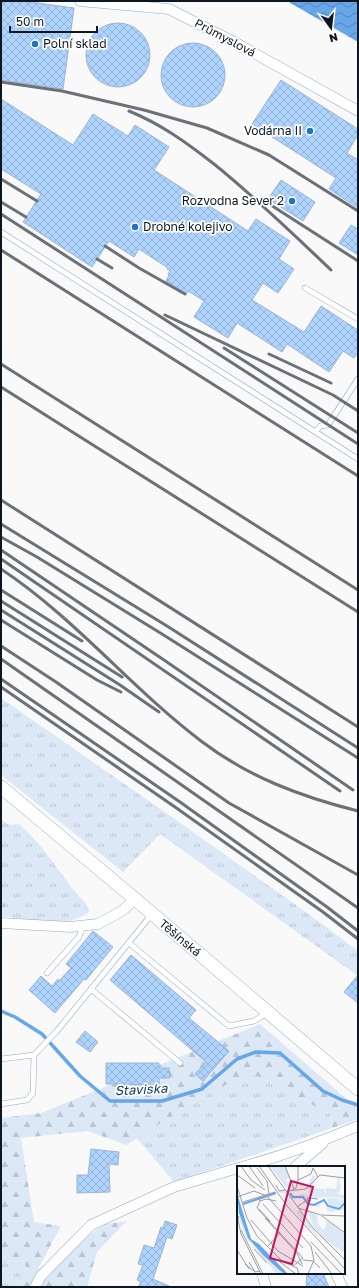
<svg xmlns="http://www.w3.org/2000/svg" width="359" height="1288" font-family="'Golos Text',sans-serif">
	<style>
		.grass { fill: url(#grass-tufts) }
		.forest { fill: url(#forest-firs) }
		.water { fill: url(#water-waves) }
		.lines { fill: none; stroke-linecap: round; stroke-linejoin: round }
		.stream { stroke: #68a6ea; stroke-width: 3.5 }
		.building { fill: url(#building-cross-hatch); stroke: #9cb5d2 }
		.service-casing { stroke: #90a8c4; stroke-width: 6 }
		.minor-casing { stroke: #90a8c4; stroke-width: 11 }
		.secondary-casing { stroke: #90a8c4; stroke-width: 14 }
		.service { stroke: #fff; stroke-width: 5 }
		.minor { stroke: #fff; stroke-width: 10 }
		.secondary { stroke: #fff; stroke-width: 13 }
		.rail { stroke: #6b7177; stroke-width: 3 }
		.poi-dot { fill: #2274c2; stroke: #fff; stroke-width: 1.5 }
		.labels { text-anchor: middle; stroke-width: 3.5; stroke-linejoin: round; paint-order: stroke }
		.street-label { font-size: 12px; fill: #0d1721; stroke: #fff }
		.poi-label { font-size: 12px; fill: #0d1721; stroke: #fff; text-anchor: start }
		.water-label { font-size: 13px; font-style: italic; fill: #113d69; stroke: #fff }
		.inset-river { fill: none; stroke: #68a6ea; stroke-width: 2 }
		.inset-road { fill: none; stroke: #9b9fa3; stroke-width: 1 }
		.view { fill: #c2185b; fill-opacity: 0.15; stroke: #c2185b; stroke-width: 2 }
		.inset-edge { fill: none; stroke: #0d1721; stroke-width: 2 }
	</style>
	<defs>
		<pattern id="grass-tufts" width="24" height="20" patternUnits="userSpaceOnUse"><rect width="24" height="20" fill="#dde8f6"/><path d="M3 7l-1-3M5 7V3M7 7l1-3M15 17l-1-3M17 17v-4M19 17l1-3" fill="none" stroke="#bcc6d3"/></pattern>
		<pattern id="forest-firs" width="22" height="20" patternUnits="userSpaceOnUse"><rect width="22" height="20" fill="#dde8f6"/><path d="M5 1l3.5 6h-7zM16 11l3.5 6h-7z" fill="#bcc6d3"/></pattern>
		<pattern id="water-waves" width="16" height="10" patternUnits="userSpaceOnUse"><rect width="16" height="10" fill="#68a6ea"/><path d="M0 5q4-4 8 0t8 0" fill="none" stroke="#5486bd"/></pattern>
		<pattern id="building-cross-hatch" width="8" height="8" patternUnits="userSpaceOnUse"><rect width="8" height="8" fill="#aed3fd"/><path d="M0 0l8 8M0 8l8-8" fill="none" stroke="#94b4d9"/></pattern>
	</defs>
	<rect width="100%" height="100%" fill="#f9f9f9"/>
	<path class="grass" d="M1 698 169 815 317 920 358 951V976L160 834 123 872 1 775Z
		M1 818C6 826 11 825 19 824 40 842 55 866 72 888 77 895 85 901 89 909L88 913C83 916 78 918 73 920 58 925 31 921 15 918L1 900Z
		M251 1073 330 1114 332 1128 174 1182 143 1145 136 1138 207 1094Z
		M1 1262H23L27 1269 20 1287H1Z"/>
	<path class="forest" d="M1 900 3 902 15 918 1 916Z
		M260 1024 357 1108 358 1119 332 1128 330 1114 251 1073 207 1094 126 1145 88 1131 21 1138 34 1222 61 1226 38 1269 105 1224 127 1221 97 1252 87 1287H20L27 1269 23 1262H1V1118L41 1113Z"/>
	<path class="water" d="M287 1H358V42Z"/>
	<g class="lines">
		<path class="stream" d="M1 1011 15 1017 42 1034 80 1076 110 1101H162L202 1089 237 1059 256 1052 280 1053 323 1091 342 1100 358 1105"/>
	</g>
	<path class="building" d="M1 1H23L74 8 63 89 1 80Z
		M86 55a32 32 0 1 1 64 0a32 32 0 1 1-64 0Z
		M161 75a32 32 0 1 1 64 0a32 32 0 1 1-64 0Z
		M281 80 358 129V135L347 153 358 160V208L329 189 336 178 252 124Z
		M1 99 73 145 93 114 128 136 135 125 169 147 154 170 248 231 256 219 290 241 279 259 294 269 278 293 263 283 252 300 304 332 321 306 358 330V352L354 358 343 351 329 372 287 344 282 352 237 323 228 338 194 317 204 301 188 291 186 294 166 281 169 275 168 274 170 271 167 269 168 268 139 249 134 257 109 241 92 267 23 222 41 194 1 169Z
		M281 180 315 202 303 221 268 199Z
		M351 225 358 229V255L339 243Z
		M93 931 113 947 86 980 84 979 55 1013 29 990 41 976 52 986 58 979 59 981 71 968 66 964Z
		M131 955 196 1010 189 1018 229 1051 203 1081 195 1074 206 1062 110 980Z
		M358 975V1003L344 992Z
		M85 1031 98 1042 90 1052 76 1042Z
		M106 1063H159V1068H169L170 1078H159V1085L106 1084Z
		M91 1149 119 1152 118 1165 109 1164 110 1192 77 1193V1175H88Z
		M165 1221 177 1225 172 1239 167 1237 153 1279 171 1287H138L141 1282 137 1280 143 1265 138 1264 144 1245 154 1248 161 1227 163 1228Z
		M307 1273H323L329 1287H306Z"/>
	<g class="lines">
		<defs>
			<path id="service" d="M1 232 358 459
				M305 288 358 319
				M316 431 320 426 328 425 358 379
				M129 943 229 1026 254 1021 267 1013
				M47 973 79 937 83 926
				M91 989 180 1063
				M1 1059 34 1055 57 1031 152 914
				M1 1104 27 1100 33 1093 34 1055"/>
			<path id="minor" d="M80 1 169 9 238 44 358 111
				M1 923 70 927 98 924 122 911 135 899
				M242 1167C282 1156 320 1142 358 1126
				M295 1167 323 1143
				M262 1273 266 1287
				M336 1273 342 1287
				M35 1287 41 1276 91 1225 174 1187 238 1168"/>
			<path id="secondary" d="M1 787 135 899 358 1089"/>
		</defs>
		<use href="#service" class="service-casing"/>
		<use href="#minor" class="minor-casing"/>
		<use href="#secondary" class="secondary-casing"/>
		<use href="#service" class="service"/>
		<use href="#minor" class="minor"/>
		<use href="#secondary" class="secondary"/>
		<path class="rail" d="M1 82 62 91 144 110 207 128 269 155 358 211
			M129 111C161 124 187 143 214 164 255 197 293 234 331 270
			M1 179 37 201
			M263 200 358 261
			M1 202 26 217
			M1 214 358 444
			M105 246 139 268 185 294
			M1 250 358 476
			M97 259 112 268
			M165 315 333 395 358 411
			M224 348 358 433
			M269 354 331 383
			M1 364 358 590
			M1 387 358 612
			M1 500 358 727
			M1 524 167 626 358 748
			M1 537 37 557 162 634 358 758
			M1 550 164 660 353 790
			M1 559 340 791
			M1 569C75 618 131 688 201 741 248 777 302 797 358 811
			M1 590 82 641
			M1 601 122 677
			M1 610 120 685 159 712
			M1 620 97 680 121 692
			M1 646 56 682 229 803 358 875
			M1 659 358 908
			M1 679 180 802 327 907 358 931
			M1 687 175 807 323 912 358 939"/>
	</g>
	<g class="poi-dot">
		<circle cx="35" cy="44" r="4"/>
		<circle cx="310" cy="131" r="4"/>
		<circle cx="292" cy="201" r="4"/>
		<circle cx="135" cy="227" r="4"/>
	</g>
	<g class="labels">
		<g class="street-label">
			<text transform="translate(225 38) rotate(28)" y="4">Průmyslová</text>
			<text transform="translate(180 938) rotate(40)" y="4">Těšínská</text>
		</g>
		<g class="poi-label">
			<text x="43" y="48">Polní sklad</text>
			<text x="302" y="135" text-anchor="end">Vodárna II</text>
			<text x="284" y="205" text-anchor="end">Rozvodna Sever 2</text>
			<text x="143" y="231">Drobné kolejivo</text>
		</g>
		<g class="water-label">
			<text transform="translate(141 1089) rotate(-3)" y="5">Staviska</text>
		</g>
	</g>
	<g transform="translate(237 1166)">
		<rect width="108" height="108" fill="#f9f9f9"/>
		<path d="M33 0H48L53 11 49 13 52 20 49 22ZM101 11 103 12 102 17 104 20 102 27 100 26 101 28 108 29V33L89 30V22L99 23ZM42 25H48L50 28 44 27 59 46 62 44 85 75 66 56ZM90 54 108 68V81L87 65Z" fill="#dde8f6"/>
		<path d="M76 9 80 11 74 22 88 23 89 30 96 31 56 33 51 25 57 30 66 28 72 30V22L68 23ZM88 33 91 40 105 42 108 39V43L93 46 89 42H96L90 41 87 35 81 39 85 42 71 38 80 39ZM69 43 80 49 81 59 108 81V87L86 72 77 61ZM3 51 15 78 47 108 39 107 10 73 2 53Z" fill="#dde8f6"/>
		<path d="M90 31 108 34V38L105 42 91 40Z" fill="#dde8f6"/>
		<path d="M0 27 14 73 22 78 51 108H47L26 89 11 72 2 47Z" fill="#68a6ea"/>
		<path class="inset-river" d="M53 27 56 31H66L71 38 77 39 87 34 91 40 102 43 108 37M6 38 39 27"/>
		<path class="inset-road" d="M4 0 14 14 28 24M12 0 26 20M22 0 50 40 108 103M31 0 76 62 108 94M48 0 57 23M20 2 30 15 32 28M0 9 18 22M61 14 74 8 76 2 81 11M39 19 42 25 49 24M0 20 10 52 20 70 45 95 60 102 62 108M55 24 59 22 61 14V0M50 25 69 23 83 9 108 12M0 31 17 25 30 30 74 80 77 94 71 108M22 31 23 35 20 42 66 92 56 100M70 34 71 32 81 33M23 35 29 33 39 35M6 36 38 26M26 38 66 82M60 41 70 34 74 35M61 42 84 49 108 50M22 43 33 55M2 50 1 53 4 68 24 108M85 50 108 67M28 52 60 87 65 98M14 54 41 85 66 100M4 64 26 108M74 76 105 108M30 81 43 67M17 83 30 97M0 84 12 103M78 86 95 108M66 94 76 95 83 102M12 96 18 106 23 105M43 96 59 108M8 98 18 106"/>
		<path class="view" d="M54 15 76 21 55 98 33 92Z"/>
		<rect width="108" height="108" class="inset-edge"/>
	</g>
	<rect width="359" height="1288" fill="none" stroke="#0d1721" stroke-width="4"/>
	<g transform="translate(331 28) rotate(165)" stroke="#ffffff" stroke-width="3" paint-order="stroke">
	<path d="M0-3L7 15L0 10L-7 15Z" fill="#0d1721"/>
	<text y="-6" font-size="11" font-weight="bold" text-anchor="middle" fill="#0d1721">N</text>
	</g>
	<path d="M10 26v6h87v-6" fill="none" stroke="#0d1721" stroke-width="2"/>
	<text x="16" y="26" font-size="12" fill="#0d1721" stroke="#ffffff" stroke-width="3" paint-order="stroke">50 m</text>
</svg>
